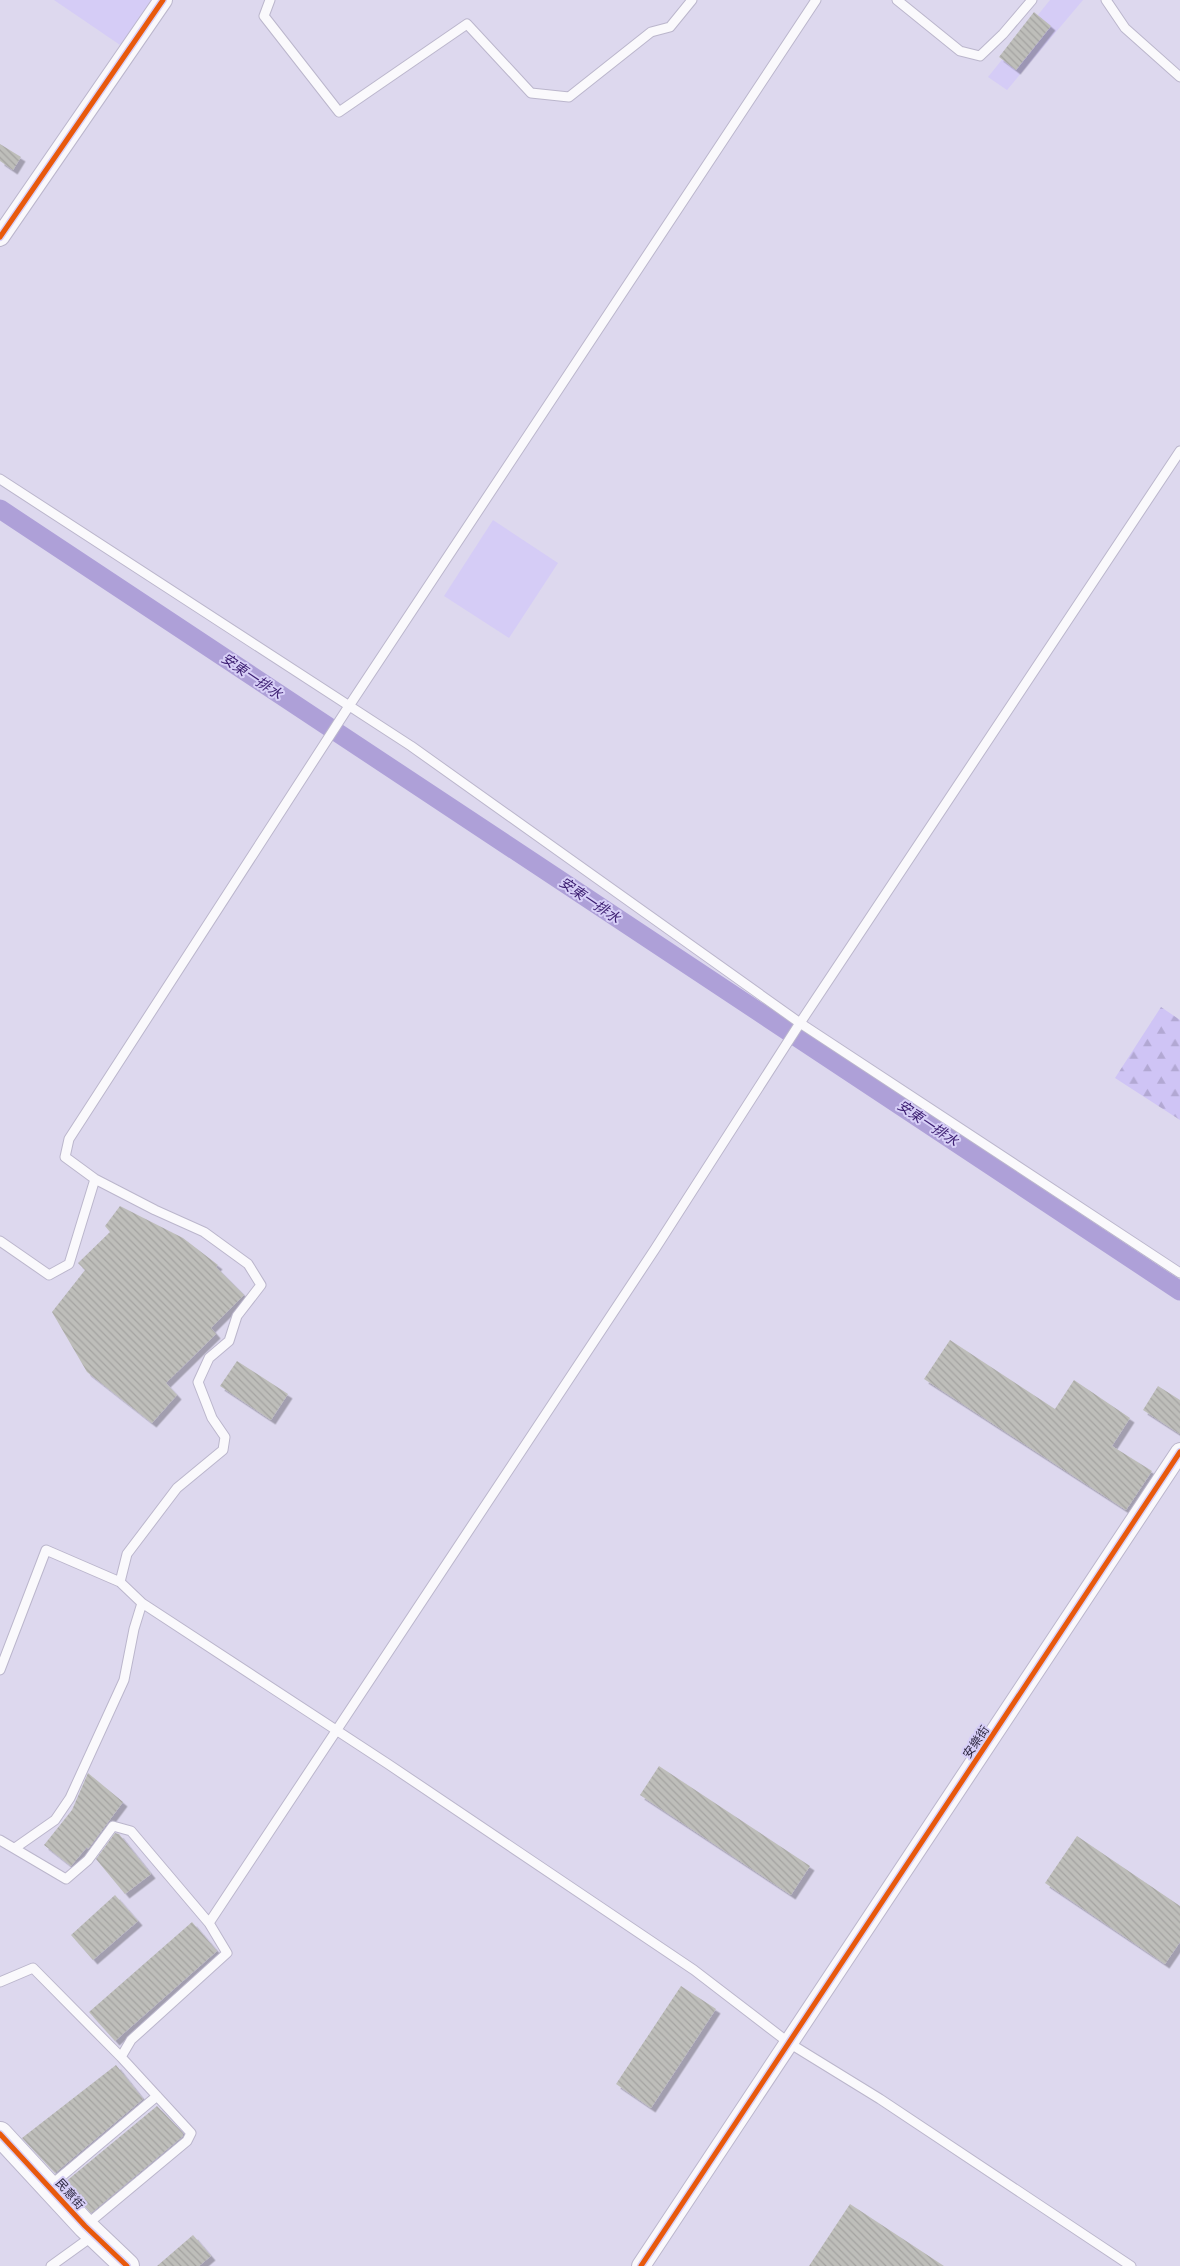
<svg xmlns="http://www.w3.org/2000/svg" width="1180" height="2266" font-family="'IBM Plex Sans','Noto Sans TC',sans-serif">
	<style>
		.built { fill: #d5ccf6 }
		.forest { fill: url(#forest-firs) }
		.lines { fill: none; stroke-linecap: round; stroke-linejoin: round }
		.canal { stroke: #aea0d8; stroke-width: 19 }
		.building { fill: url(#building-back-hatch); filter: url(#shadow) }
		.lane-casing { stroke: #bbb6cc; stroke-width: 11 }
		.street-casing { stroke: #bbb6cc; stroke-width: 20 }
		.secondary-casing { stroke: #bbb6cc; stroke-width: 26 }
		.lane { stroke: #faf9fc; stroke-width: 9 }
		.street { stroke: #faf9fc; stroke-width: 18 }
		.secondary { stroke: #faf9fc; stroke-width: 24 }
		.cycleway-casing { stroke: #d7cff7; stroke-width: 8 }
		.cycleway { stroke: #e8590c; stroke-width: 5 }
		.labels { text-anchor: middle; stroke-width: 4; stroke-linejoin: round; paint-order: stroke }
		.street-label { font-size: 12px; fill: #2d2740; stroke: #d7cff7 }
		.water-label { font-size: 14px; font-style: italic; fill: #3e2073; stroke: #d7cff7 }
	</style>
	<defs>
		<pattern id="forest-firs" width="22" height="20" patternUnits="userSpaceOnUse" patternTransform="scale(1.25)"><rect width="22" height="20" fill="#cfc4f5"/><path d="M5 1l3.5 6h-7zM16 11l3.5 6h-7z" fill="#b2a8d3"/></pattern>
		<pattern id="building-back-hatch" width="6" height="6" patternUnits="userSpaceOnUse" patternTransform="scale(1.25)"><rect width="6" height="6" fill="#bebeba"/><path d="M-1 5l2 2M0 0l6 6M5-1l2 2" fill="none" stroke="#a4a3a1"/></pattern>
		<filter id="shadow"><feDropShadow dx="4.5" dy="4.5" stdDeviation="0" flood-color="#0004"/></filter>
	</defs>
	<rect width="100%" height="100%" fill="#ddd8ee"/>
	<path class="built" d="M54 0H155L123 47Z
		M1050 0H1083L1007 90 988 77Z
		M493 520 558 563 509 638 444 596Z"/>
	<path class="forest" d="M1161 1007 1180 1020V1120L1115 1078Z"/>
	<g class="lines">
		<path class="canal" d="M0 509 1180 1291"/>
	</g>
	<path class="building" d="M1034 12 1051 26 1016 70 999 57Z
		M0 144 21 157 13 170 0 161Z
		M120 1206 183 1238 218 1265 216 1267 244 1295 211 1328 216 1334 166 1383 177 1395 152 1423 87 1372 52 1312 85 1270 78 1263 110 1232 105 1226Z
		M950 1340 1055 1409 1074 1380 1130 1418 1112 1446 1152 1471 1126 1510 924 1379Z
		M237 1361 288 1394 271 1420 220 1386Z
		M1158 1386 1180 1400V1434L1143 1410Z
		M659 1766 810 1866 791 1895 640 1795Z
		M88 1773 123 1802 88 1849 87 1847 71 1866 44 1845 72 1810Z
		M115 1833 119 1834 151 1874 125 1894 96 1859Z
		M1077 1836 1180 1906V1942L1165 1964 1045 1883Z
		M115 1895 138 1921 93 1960 71 1935Z
		M192 1922 217 1951 115 2041 89 2012Z
		M681 1986 716 2009 651 2108 616 2084Z
		M116 2065 143 2099 55 2173 22 2138Z
		M157 2106 183 2133V2136L91 2213 64 2183Z
		M850 2204 944 2266H809Z
		M193 2235 211 2256 199 2266H157Z"/>
	<g class="lines">
		<defs>
			<path id="lane" d="M270 0 264 16 339 112 467 24 531 93 569 97 651 32 670 27 692 0
				M897 0 960 51 980 56 1003 34 1032 0
				M1106 0 1125 28 1180 77
				M0 479 411 746 800 1023 1180 1273
				M0 1241 49 1275 69 1264 95 1179
				M142 1603 388 1764 694 1970 789 2043 880 2099 1131 2266
				M0 1670 46 1550 120 1582
				M0 1840 66 1879 88 1860 113 1826 131 1831 209 1923
				M15 1848 55 1820 70 1798 124 1680 134 1629 142 1603 120 1582 127 1554 177 1488 223 1450 225 1437 212 1418 198 1382 209 1358 229 1341 237 1316 261 1285 248 1264 204 1232 155 1210 95 1179 65 1157 69 1139 349 706 816 0
				M0 1982 33 1968 121 2057
				M50 2186 157 2096
				M85 2226 187 2141 191 2133 121 2057 131 2040 227 1953 209 1923 655 1249 800 1023 1180 451
				M51 2266 94 2235"/>
			<path id="street" d="M0 237 163 0
				M641 2266 1180 1452"/>
			<path id="secondary" d="M0 2134 85 2226 127 2266"/>
		</defs>
		<use href="#lane" class="lane-casing"/>
		<use href="#street" class="street-casing"/>
		<use href="#secondary" class="secondary-casing"/>
		<use href="#lane" class="lane"/>
		<use href="#street" class="street"/>
		<use href="#secondary" class="secondary"/>
		<defs>
			<path id="cycleway" d="M0 237 163 0
				M0 2134 85 2226 127 2266
				M641 2266 1180 1452"/>
		</defs>
		<use href="#cycleway" class="cycleway-casing"/>
		<use href="#cycleway" class="cycleway"/>
	</g>
	<g class="labels">
		<g class="street-label">
			<text transform="translate(976 1742) rotate(-56)" y="4">安樂街</text>
			<text transform="translate(70 2194) rotate(48)" y="4">民意街</text>
		</g>
		<g class="water-label">
			<text transform="translate(252 676) rotate(34)" y="5">安東一排水</text>
			<text transform="translate(590 900) rotate(34)" y="5">安東一排水</text>
			<text transform="translate(928 1123) rotate(34)" y="5">安東一排水</text>
		</g>
	</g>
</svg>
